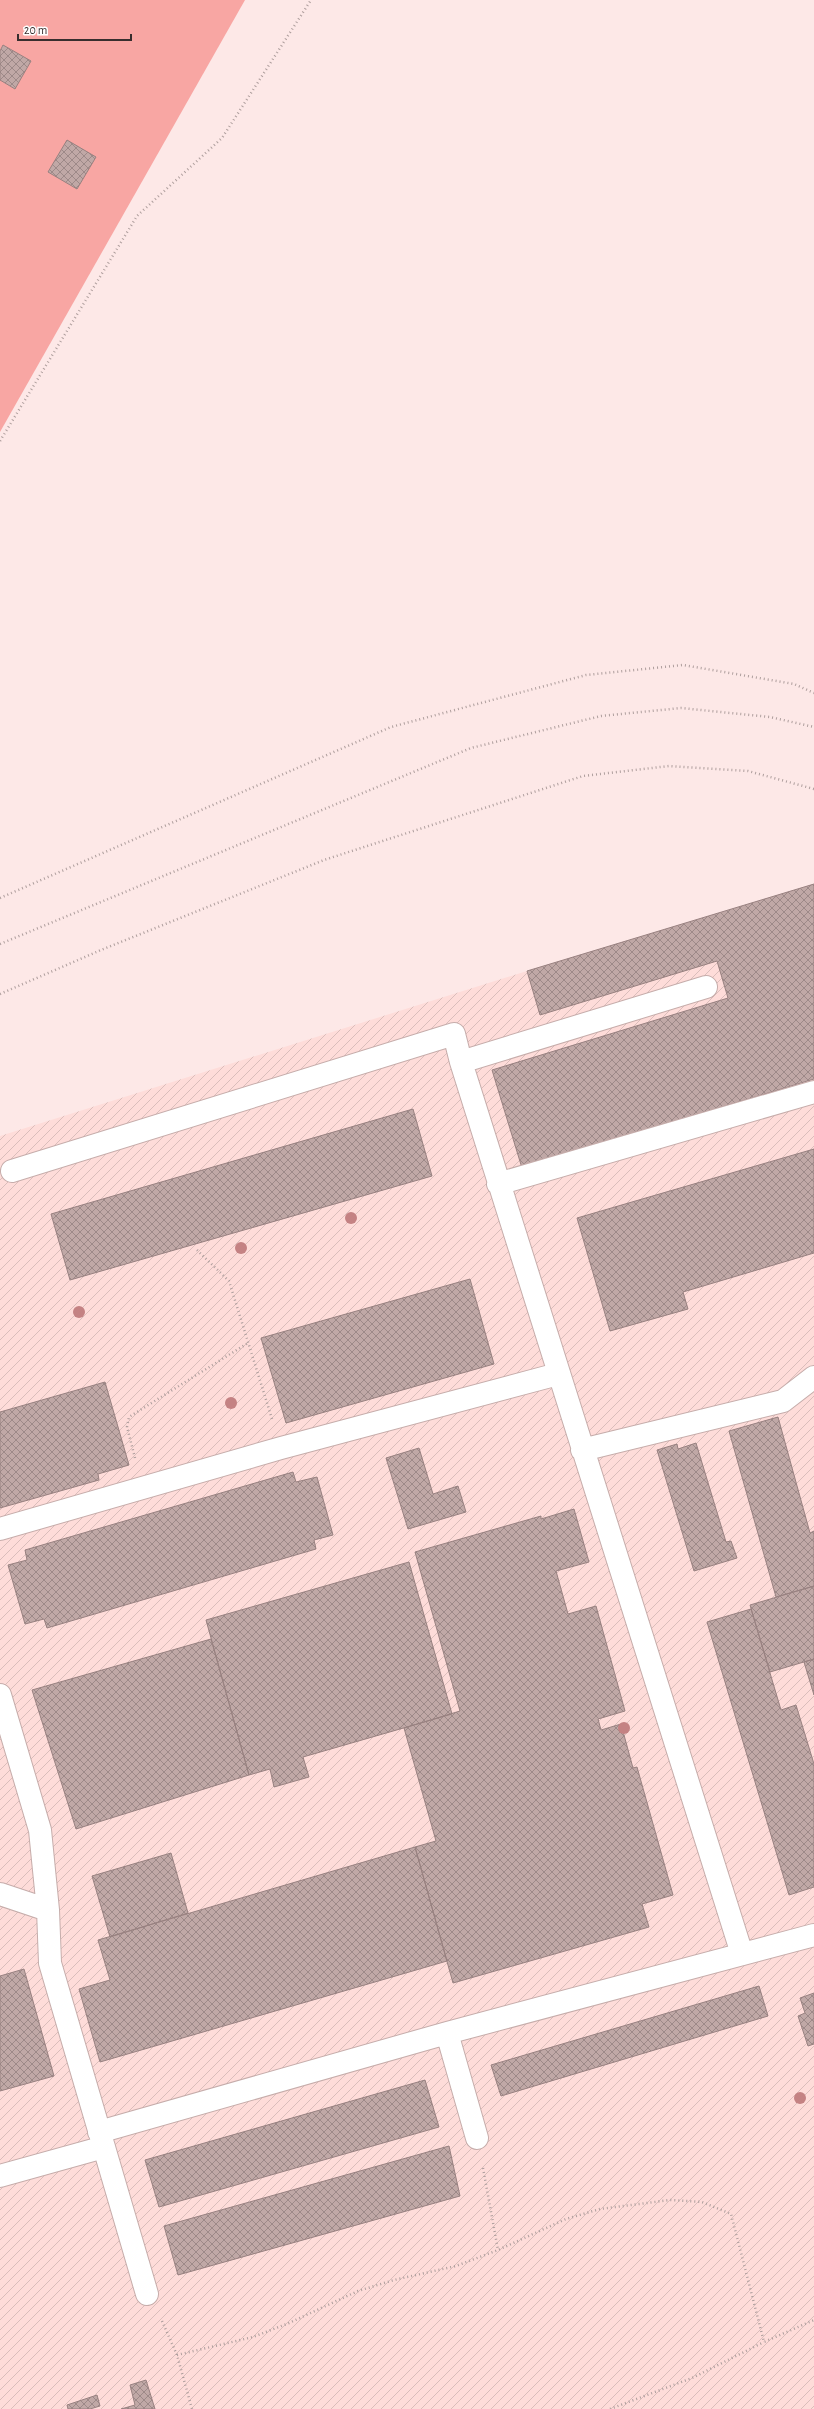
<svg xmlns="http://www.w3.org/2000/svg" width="814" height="2409" font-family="'Alegreya Sans',sans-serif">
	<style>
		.industrial { fill: url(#industrial-furrows) }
		.garden { fill: #f8a6a3 }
		.building { fill: url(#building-cross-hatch); stroke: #988180 }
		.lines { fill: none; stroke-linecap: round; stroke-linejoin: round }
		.minor-casing { stroke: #c6adab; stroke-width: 24 }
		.path { stroke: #ae9e9d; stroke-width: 2.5; stroke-dasharray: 1 3; stroke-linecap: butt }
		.minor { stroke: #fff; stroke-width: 22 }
		.tree { fill: #c48283 }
	</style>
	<defs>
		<pattern id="industrial-furrows" width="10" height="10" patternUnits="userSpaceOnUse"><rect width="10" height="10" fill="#fedcd9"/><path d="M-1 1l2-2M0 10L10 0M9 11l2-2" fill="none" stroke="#dabdbb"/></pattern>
		<pattern id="building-cross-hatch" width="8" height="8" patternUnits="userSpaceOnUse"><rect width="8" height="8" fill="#c0a8a6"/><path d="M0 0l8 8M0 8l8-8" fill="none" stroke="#9d8988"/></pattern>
	</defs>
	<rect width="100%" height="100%" fill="#fde8e7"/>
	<path class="industrial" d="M814 884V2409H0V1136L527 971Z"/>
	<path class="garden" d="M0 0H245L0 432Z"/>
	<path class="building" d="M3 45 31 61 15 89 0 80V51Z
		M67 140 96 157 77 189 48 172Z
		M814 884V1079L522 1168 492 1070 728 998 717 961 540 1015 527 971Z
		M413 1109 432 1176 70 1280 51 1214Z
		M814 1149V1253L683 1292 688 1309 610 1331 577 1218Z
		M470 1279 494 1364 286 1423 261 1338Z
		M105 1382 129 1465 98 1474 99 1480 0 1508V1412Z
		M778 1417 810 1533 814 1531V1586L776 1597 729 1431Z
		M696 1443 726 1542 731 1541 737 1558 694 1571 657 1450 677 1444 678 1449Z
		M419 1448 433 1494 458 1486 466 1512 408 1529 386 1458Z
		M293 1472 296 1482 317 1477 333 1535 314 1540 316 1549 47 1628 44 1619 25 1624 8 1565 27 1560 25 1550Z
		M574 1509 589 1562 556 1571 568 1614 596 1606 625 1711 598 1719 601 1730 621 1724 633 1768 637 1767 673 1895 642 1904 649 1927 453 1983 415 1847 436 1841 404 1728 460 1711 415 1552 541 1516V1519Z
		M409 1562 452 1714 303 1757 309 1777 274 1787 270 1769 249 1775 206 1620Z
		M814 1586V1659L770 1672 750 1605Z
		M751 1609 781 1710 796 1705 814 1764V1887L789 1895 707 1622Z
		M211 1639 249 1775 76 1829 32 1690Z
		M814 1659V1695L804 1662Z
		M415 1847 447 1961 100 2062 79 1989 110 1980 98 1940Z
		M171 1853 188 1913 110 1937 92 1876Z
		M24 1969 54 2076 0 2091V1976Z
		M759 1986 768 2016 501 2096 491 2065Z
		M814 1993V2044L808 2046 798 2016 805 2013 800 1998Z
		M425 2080 439 2127 159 2207 145 2160Z
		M449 2146 460 2196 178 2275 164 2226Z
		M146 2380 155 2409H121L135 2405 130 2385Z
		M97 2395 100 2406 90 2409H68L67 2405Z"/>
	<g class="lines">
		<defs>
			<path id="minor" d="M706 987 461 1062 742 1954
				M12 1171 454 1034 461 1062
				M498 1184 814 1092
				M582 1450 783 1401 814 1377
				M0 1529 281 1448 558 1374
				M0 1695 40 1830 48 1910
				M0 1894 48 1910 50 1963 147 2294
				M447 2033 477 2138
				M99 2132 447 2033 814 1935
				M0 2176 104 2147"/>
		</defs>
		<use href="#minor" class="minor-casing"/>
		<path class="path" d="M0 441 137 216 222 138 311 0
			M0 898 391 727 586 675 683 665 794 684 814 693
			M0 944 471 748 601 716 681 708 770 717 814 727
			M0 994 101 950 324 860 583 776 669 766 748 771 814 789
			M197 1250 229 1281 272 1419
			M135 1458 127 1427 129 1417 248 1343
			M483 2168 498 2250
			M162 2321 177 2355 192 2409
			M177 2355 253 2337 289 2323 358 2291 394 2280 456 2266 498 2250 566 2219 600 2209 670 2200 702 2202 731 2214 764 2342 814 2320
			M610 2409 692 2378 764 2342"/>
		<use href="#minor" class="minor"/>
	</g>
	<g class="tree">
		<circle cx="351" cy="1218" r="6"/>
		<circle cx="241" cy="1248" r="6"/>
		<circle cx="79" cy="1312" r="6"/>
		<circle cx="231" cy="1403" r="6"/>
		<circle cx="624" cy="1728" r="6"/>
		<circle cx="800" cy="2098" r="6"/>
	</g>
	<path d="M18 34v6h113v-6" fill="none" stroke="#382e2e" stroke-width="2"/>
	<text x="24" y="34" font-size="12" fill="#382e2e" stroke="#ffffff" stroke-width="3" paint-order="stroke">20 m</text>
</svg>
